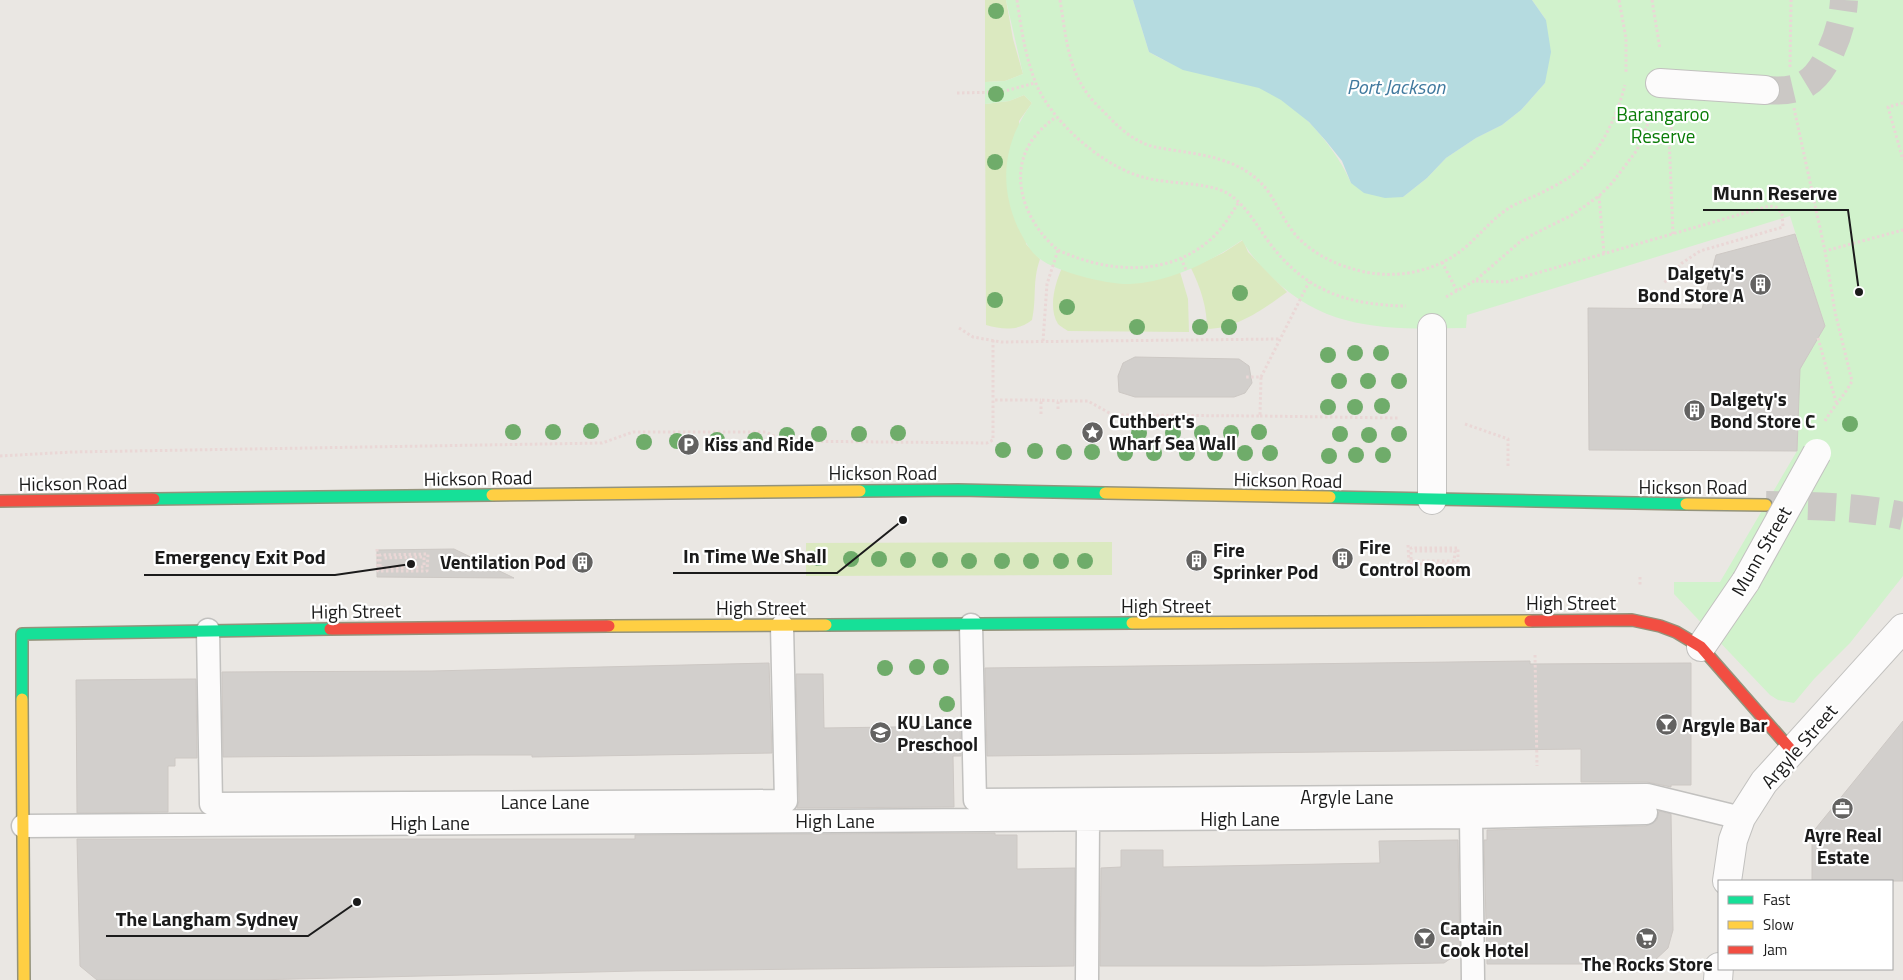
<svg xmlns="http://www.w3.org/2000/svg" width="1903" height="980" font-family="'Titillium Web',sans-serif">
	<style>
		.grass { fill: #dbe9c0 }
		.park { fill: #d1f2cc }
		.water { fill: #b5dbe0 }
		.building { fill: #d2cfcc; stroke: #cdc8c4 }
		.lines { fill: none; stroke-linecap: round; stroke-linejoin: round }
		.street-tunnel { stroke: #cbc8c5; stroke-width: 28; stroke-dasharray: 28 14; stroke-linecap: butt }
		.secondary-tunnel { stroke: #cbc8c5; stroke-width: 28; stroke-dasharray: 28 14; stroke-linecap: butt }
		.lane-casing { stroke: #c2c1bf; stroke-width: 25 }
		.street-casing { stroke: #c2c1bf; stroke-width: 30 }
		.fast-casing { stroke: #94937b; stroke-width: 14 }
		.slow-casing { stroke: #94937b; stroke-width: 14 }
		.jam-casing { stroke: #94937b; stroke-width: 14 }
		.path { stroke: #ead7d6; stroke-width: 3; stroke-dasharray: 2.5 2.5; stroke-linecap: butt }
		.lane { stroke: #fcfbfb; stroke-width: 22 }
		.street { stroke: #fcfbfb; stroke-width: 28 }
		.fast { stroke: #16e098; stroke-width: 11 }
		.slow { stroke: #ffcf43; stroke-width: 11 }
		.jam { stroke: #f24e42; stroke-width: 11 }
		.street-bridge-casing { stroke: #c2c1bf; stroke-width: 30; stroke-linecap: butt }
		.street-bridge { stroke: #fcfbfb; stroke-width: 28 }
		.tree { fill: #6fac6a }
		.labels { text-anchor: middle; stroke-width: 4.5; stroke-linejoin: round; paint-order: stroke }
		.park-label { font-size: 19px; fill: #0a7c07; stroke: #fff }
		.poi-label { font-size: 19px; font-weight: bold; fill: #1b1b1b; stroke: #fff; text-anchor: start }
		.street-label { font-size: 19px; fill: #1b1b1b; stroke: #fff }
		.water-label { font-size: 20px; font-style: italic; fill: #40799e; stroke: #fff }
		.leader { fill: none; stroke: #1b1b1b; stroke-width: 2 }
		.callout-dot { fill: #1b1b1b; stroke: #fff; stroke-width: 2 }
		.callout-label { font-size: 20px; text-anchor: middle; font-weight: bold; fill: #1b1b1b; stroke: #fff; stroke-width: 4.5; stroke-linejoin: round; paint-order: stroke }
	</style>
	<rect width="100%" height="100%" fill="#eae7e3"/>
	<path class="grass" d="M985 0H1006L1013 39 1023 74 1005 81 985 82Z
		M1024 95 1032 103 1019 121 1026 244 1040 259C1032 282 1037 298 1032 320 1018 331 1003 330 986 325L985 104 1009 101Z
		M1243 240 1248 252 1287 292C1264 309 1236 329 1207 329 1207 307 1201 289 1191 268L1223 253Z
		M1062 268C1102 286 1139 286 1180 272L1188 299 1189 332 1068 331C1065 329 1060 326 1058 324 1048 308 1055 283 1062 268Z
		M1112 542V575L806 576V543Z"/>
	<path class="park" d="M1006 0H1133L1149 52C1187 75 1217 75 1257 87 1296 99 1336 148 1351 183L1403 197 1427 178 1446 158 1476 138 1502 125 1521 110 1545 83 1546 20 1532 0H1903V576L1850 643 1814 679 1794 703 1778 700 1770 695 1674 594V582H1720L1797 451 1800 369 1825 326 1790 216 1467 315 1466 328C1394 329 1328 333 1273 278 1261 266 1250 255 1242 240 1210 262 1170 282 1130 284 1109 285 1057 272 1040 259 1029 251 1024 239 1018 228 998 184 1004 141 1032 103L1024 95 1009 101 985 104V82L1005 81 1023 74Z"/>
	<path class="water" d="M1133 0H1532L1546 20 1551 52 1545 83 1521 110 1502 125 1476 138 1446 158 1427 178 1403 197 1385 198 1364 193 1351 183 1342 161 1326 141 1309 122 1281 100 1259 88 1183 70 1149 52Z"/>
	<path class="building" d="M1795 234 1825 326 1800 369 1797 451 1589 450 1588 308 1702 309 1716 255Z
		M1135 357 1239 359 1249 366 1252 383 1245 393 1234 397H1135L1119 392 1118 376 1123 363Z
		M454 549 514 578 377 577V550Z
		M1530 661V664L1691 663V785H1671V787L1647 782H1581V749L987 756 985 668Z
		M769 663 772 753 532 757V755H472L223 757 222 672 432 671Z
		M796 674H823L824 728 960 726 961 756H953L954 807 797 808 799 801Z
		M196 679 197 758H175V766H168V812L77 813 76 680Z
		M1903 721V881H1812V833Z
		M1659 811 1671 814 1673 930 1668 948 1654 961 1636 964H1487L1484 840H1487V830L1646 826 1657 820Z
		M995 833V835H1017V869L1075 868 1074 966 636 971 253 980H97L80 966 77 839H635V835Z
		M1458 840 1460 952 1444 963 1263 966H1100L1101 868 1121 867V850H1163V867L1380 863 1379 841Z"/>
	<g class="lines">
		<path class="street-tunnel" d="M1765 90C1800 93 1815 84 1830 53 1838 36 1843 19 1844 0"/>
		<path class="secondary-tunnel" d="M1766 505C1812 506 1857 506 1903 516"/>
		<defs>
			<path id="lane" d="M971 625 975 800 1647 795 1741 818
				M208 630 211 804 786 801 782 626
				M1471 817 1473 980
				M23 826 1471 817 1646 813
				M1087 980 1088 820"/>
			<path id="street" d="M1660 83 1765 90
				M1432 500V328
				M1701 647 1746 581
				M1727 881 1733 840 1741 818 1764 782 1903 628
				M1718 980 1719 967"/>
			<path id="fast" d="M860 491 958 490 1105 493
				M1330 497 1686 504
				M154 499 492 495
				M826 625 1132 623
				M22 699V634L330 629"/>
			<path id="slow" d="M1105 493 1330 497
				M492 495 860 491
				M1686 504 1766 505
				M1132 623 1530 621
				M609 626 826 625
				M22 699 24 980"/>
			<path id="jam" d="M0 501 154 499
				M1530 621 1632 620 1660 626 1676 632 1701 647 1792 751
				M330 629 609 626"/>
		</defs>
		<use href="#lane" class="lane-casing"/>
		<use href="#street" class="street-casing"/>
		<use href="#fast" class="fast-casing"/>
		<use href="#slow" class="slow-casing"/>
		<use href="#jam" class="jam-casing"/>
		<path class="path" d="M1017 0C1021 27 1025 55 1035 81 1050 121 1104 168 1146 178 1169 184 1207 182 1227 193 1247 205 1257 227 1271 245 1307 292 1349 305 1406 306
			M1060 0C1065 29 1067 62 1083 87 1089 98 1100 108 1109 117 1121 130 1137 143 1155 147 1185 153 1219 154 1246 171 1272 187 1275 207 1291 229 1305 249 1331 263 1353 269 1393 281 1437 273 1468 245 1481 233 1492 220 1506 210 1517 202 1532 198 1545 191 1558 184 1578 174 1587 162 1606 140 1618 112 1625 85
			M1619 0 1626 38V74
			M1652 0 1660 49
			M1790 67 1791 0
			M957 93 1001 92 1035 83
			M1903 103 1888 107 1903 160
			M1794 108 1825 251
			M1599 196 1604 254
			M1673 234 1669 136 1674 118
			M1058 250C1105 272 1163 277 1205 244 1220 233 1229 217 1239 202
			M1181 258 1186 270
			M1442 262 1457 291
			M1476 281 1506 282 1769 206 1776 207 1782 213 1783 227 1700 251 1682 263 1664 283
			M1446 297 1476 280 1522 240 1572 215 1599 196 1612 183 1637 150 1651 116
			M959 328 973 337 1001 342 1280 339
			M1818 338 1836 402
			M993 340V400
			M1043 341 1047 284 1058 250C1025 223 1005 172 1036 135 1042 128 1049 122 1056 117
			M1261 377 1309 282
			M1058 409V401H1088L1113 415 1260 416 1261 377H1244
			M1041 414V400L1058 401
			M1260 416 1398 418
			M1825 421C1833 407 1845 395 1852 381L1835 312 1825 251 1903 230
			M1465 424 1508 439V467
			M0 456 72 452 602 443 633 432H766L784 441 987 443 993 440V400H1041
			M1408 545 1409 564H1458V548H1411V561H1454L1455 551H1415
			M377 549 378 571H427L428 554 380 555V568L424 567V557L384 558
			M1640 577V586
			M1535 655 1537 766"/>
		<use href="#lane" class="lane"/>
		<use href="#street" class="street"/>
		<use href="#fast" class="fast"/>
		<use href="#slow" class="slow"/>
		<use href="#jam" class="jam"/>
		<defs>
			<path id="street-bridge" d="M1746 581 1817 453"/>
		</defs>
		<use href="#street-bridge" class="street-bridge-casing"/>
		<use href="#street-bridge" class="street-bridge"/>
	</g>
	<g class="tree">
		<circle cx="996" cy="11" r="8"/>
		<circle cx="996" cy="94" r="8"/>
		<circle cx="995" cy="162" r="8"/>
		<circle cx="1240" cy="293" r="8"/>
		<circle cx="995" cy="300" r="8"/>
		<circle cx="1067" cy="307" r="8"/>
		<circle cx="1137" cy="327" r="8"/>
		<circle cx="1200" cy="327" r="8"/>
		<circle cx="1229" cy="327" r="8"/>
		<circle cx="1355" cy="353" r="8"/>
		<circle cx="1381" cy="353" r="8"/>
		<circle cx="1328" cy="355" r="8"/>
		<circle cx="1339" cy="381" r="8"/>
		<circle cx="1368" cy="381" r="8"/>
		<circle cx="1399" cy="381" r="8"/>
		<circle cx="1382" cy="406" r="8"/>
		<circle cx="1328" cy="407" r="8"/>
		<circle cx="1355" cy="407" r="8"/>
		<circle cx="1850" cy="424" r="8"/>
		<circle cx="591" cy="431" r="8"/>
		<circle cx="513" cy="432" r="8"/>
		<circle cx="553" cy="432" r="8"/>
		<circle cx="1259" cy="432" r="8"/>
		<circle cx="898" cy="433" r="8"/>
		<circle cx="1139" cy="433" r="8"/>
		<circle cx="1173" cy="433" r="8"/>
		<circle cx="1202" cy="433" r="8"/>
		<circle cx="1231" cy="433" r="8"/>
		<circle cx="819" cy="434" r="8"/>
		<circle cx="859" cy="434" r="8"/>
		<circle cx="1340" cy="434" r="8"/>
		<circle cx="1399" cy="434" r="8"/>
		<circle cx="787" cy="435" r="8"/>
		<circle cx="1369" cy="435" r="8"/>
		<circle cx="717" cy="440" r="8"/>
		<circle cx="755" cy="440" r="8"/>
		<circle cx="677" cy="441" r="8"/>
		<circle cx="644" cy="442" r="8"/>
		<circle cx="1003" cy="450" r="8"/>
		<circle cx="1035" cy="451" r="8"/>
		<circle cx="1064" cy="452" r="8"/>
		<circle cx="1092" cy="452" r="8"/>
		<circle cx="1125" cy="453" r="8"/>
		<circle cx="1154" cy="453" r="8"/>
		<circle cx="1187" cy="453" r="8"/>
		<circle cx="1215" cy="453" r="8"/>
		<circle cx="1245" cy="453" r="8"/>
		<circle cx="1270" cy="453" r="8"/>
		<circle cx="1356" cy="455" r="8"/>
		<circle cx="1383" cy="455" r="8"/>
		<circle cx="1329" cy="456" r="8"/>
		<circle cx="818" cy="558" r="8"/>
		<circle cx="851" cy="559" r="8"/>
		<circle cx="879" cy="559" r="8"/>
		<circle cx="908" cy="560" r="8"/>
		<circle cx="940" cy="560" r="8"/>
		<circle cx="969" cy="561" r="8"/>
		<circle cx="1002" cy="561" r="8"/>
		<circle cx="1031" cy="561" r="8"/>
		<circle cx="1061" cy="561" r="8"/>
		<circle cx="1085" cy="561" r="8"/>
		<circle cx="917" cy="667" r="8"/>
		<circle cx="941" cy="667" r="8"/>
		<circle cx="885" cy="668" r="8"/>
		<circle cx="947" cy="704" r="8"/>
	</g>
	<defs>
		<symbol id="building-disc" viewBox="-11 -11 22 22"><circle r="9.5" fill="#636261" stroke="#fff"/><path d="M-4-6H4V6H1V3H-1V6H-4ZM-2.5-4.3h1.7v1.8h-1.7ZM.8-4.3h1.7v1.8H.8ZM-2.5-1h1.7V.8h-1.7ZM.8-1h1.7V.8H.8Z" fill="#fff"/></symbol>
		<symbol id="sight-disc" viewBox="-11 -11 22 22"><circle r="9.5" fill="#636261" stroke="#fff"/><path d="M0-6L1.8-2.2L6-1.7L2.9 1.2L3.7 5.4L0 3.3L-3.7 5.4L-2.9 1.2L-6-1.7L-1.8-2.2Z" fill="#fff"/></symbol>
		<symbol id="parking-disc" viewBox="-11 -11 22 22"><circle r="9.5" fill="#636261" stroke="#fff"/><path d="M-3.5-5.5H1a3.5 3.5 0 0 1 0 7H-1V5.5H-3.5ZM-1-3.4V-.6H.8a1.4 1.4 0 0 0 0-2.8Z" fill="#fff"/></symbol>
		<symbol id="bar-disc" viewBox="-11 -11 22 22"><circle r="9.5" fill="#636261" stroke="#fff"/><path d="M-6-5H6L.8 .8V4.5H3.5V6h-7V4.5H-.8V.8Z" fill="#fff"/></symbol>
		<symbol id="school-disc" viewBox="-11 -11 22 22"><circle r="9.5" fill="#636261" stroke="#fff"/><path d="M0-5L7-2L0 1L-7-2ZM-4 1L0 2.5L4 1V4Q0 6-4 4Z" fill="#fff"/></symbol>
		<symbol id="office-disc" viewBox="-11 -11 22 22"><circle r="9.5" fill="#636261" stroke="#fff"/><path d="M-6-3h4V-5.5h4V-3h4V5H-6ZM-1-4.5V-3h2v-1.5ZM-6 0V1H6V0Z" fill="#fff"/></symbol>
		<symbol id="supermarket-disc" viewBox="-11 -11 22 22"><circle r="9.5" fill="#636261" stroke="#fff"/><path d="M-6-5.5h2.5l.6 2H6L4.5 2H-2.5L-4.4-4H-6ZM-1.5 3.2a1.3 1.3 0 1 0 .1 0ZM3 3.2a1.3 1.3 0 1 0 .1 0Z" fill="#fff"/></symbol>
	</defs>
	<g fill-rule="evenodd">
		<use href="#building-disc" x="1748" y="272" width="25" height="25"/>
		<use href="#building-disc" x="1682" y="398" width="25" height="25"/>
		<use href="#sight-disc" x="1080" y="420" width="25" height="25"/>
		<use href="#parking-disc" x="676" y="432" width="25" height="25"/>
		<use href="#building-disc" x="1330" y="546" width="25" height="25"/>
		<use href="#building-disc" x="1184" y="548" width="25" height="25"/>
		<use href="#building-disc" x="570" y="550" width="25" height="25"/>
		<use href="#bar-disc" x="1654" y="712" width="25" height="25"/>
		<use href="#school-disc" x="868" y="720" width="25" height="25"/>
		<use href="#office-disc" x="1830" y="796" width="25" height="25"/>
		<use href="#supermarket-disc" x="1634" y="926" width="25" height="25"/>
		<use href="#bar-disc" x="1412" y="926" width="25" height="25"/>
	</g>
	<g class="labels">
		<g class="park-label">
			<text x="1663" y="121">Barangaroo<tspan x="1663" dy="22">Reserve</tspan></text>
		</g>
		<g class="poi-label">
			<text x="1744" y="280" text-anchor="end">Dalgety's<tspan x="1744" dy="22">Bond Store A</tspan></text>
			<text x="1710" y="406">Dalgety's<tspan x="1710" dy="22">Bond Store C</tspan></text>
			<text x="1109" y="428">Cuthbert's<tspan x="1109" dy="22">Wharf Sea Wall</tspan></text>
			<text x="704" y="451">Kiss and Ride</text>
			<text x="1359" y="554">Fire<tspan x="1359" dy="22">Control Room</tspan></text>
			<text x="1213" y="557">Fire<tspan x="1213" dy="22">Sprinker Pod</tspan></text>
			<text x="566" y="569" text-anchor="end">Ventilation Pod</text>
			<text x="897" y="729">KU Lance<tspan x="897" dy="22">Preschool</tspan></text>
			<text x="1682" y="732">Argyle Bar</text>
			<text x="1843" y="842" text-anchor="middle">Ayre Real<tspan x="1843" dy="22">Estate</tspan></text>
			<text x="1440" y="935">Captain<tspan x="1440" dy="22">Cook Hotel</tspan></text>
			<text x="1647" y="971" text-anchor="middle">The Rocks Store</text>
		</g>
		<g class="street-label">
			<text x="883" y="480">Hickson Road</text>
			<text transform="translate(478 478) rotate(-1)" y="7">Hickson Road</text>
			<text transform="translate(1288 480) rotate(1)" y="7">Hickson Road</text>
			<text transform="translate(73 483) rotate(-1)" y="7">Hickson Road</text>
			<text x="1693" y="494">Hickson Road</text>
			<text transform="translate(1761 551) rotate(-60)" y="7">Munn Street</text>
			<text x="1571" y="610">High Street</text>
			<text x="1166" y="613">High Street</text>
			<text x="761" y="615">High Street</text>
			<text transform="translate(356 611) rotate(-1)" y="7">High Street</text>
			<text transform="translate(1799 746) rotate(-49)" y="7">Argyle Street</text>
			<text x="1347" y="804">Argyle Lane</text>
			<text x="545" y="809">Lance Lane</text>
			<text x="1240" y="826">High Lane</text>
			<text x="835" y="828">High Lane</text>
			<text x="430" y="830">High Lane</text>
		</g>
		<g class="water-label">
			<text x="1396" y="94">Port Jackson</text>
		</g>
	</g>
	<path class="leader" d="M1859 292L1848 210H1703M903 520L837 573H673M411 564L335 575H144M357 902L308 936H106"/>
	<g class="callout-dot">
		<circle cx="1859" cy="292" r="5"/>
		<circle cx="903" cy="520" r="5"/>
		<circle cx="411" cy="564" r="5"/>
		<circle cx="357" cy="902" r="5"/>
	</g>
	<g class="callout-label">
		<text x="1775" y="200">Munn Reserve</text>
		<text x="755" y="563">In Time We Shall</text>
		<text x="240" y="564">Emergency Exit Pod</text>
		<text x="207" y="926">The Langham Sydney</text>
	</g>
	<rect x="1718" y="880" width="175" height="90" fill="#ffffff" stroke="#a4a4a4"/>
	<rect x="1728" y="896" width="25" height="8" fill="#16e098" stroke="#a4a4a4"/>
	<text x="1763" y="905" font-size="15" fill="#1b1b1b">Fast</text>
	<rect x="1728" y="921" width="25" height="8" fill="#ffcf43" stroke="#a4a4a4"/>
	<text x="1763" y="930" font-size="15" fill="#1b1b1b">Slow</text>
	<rect x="1728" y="946" width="25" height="8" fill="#f24e42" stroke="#a4a4a4"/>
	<text x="1763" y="955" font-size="15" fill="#1b1b1b">Jam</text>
</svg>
